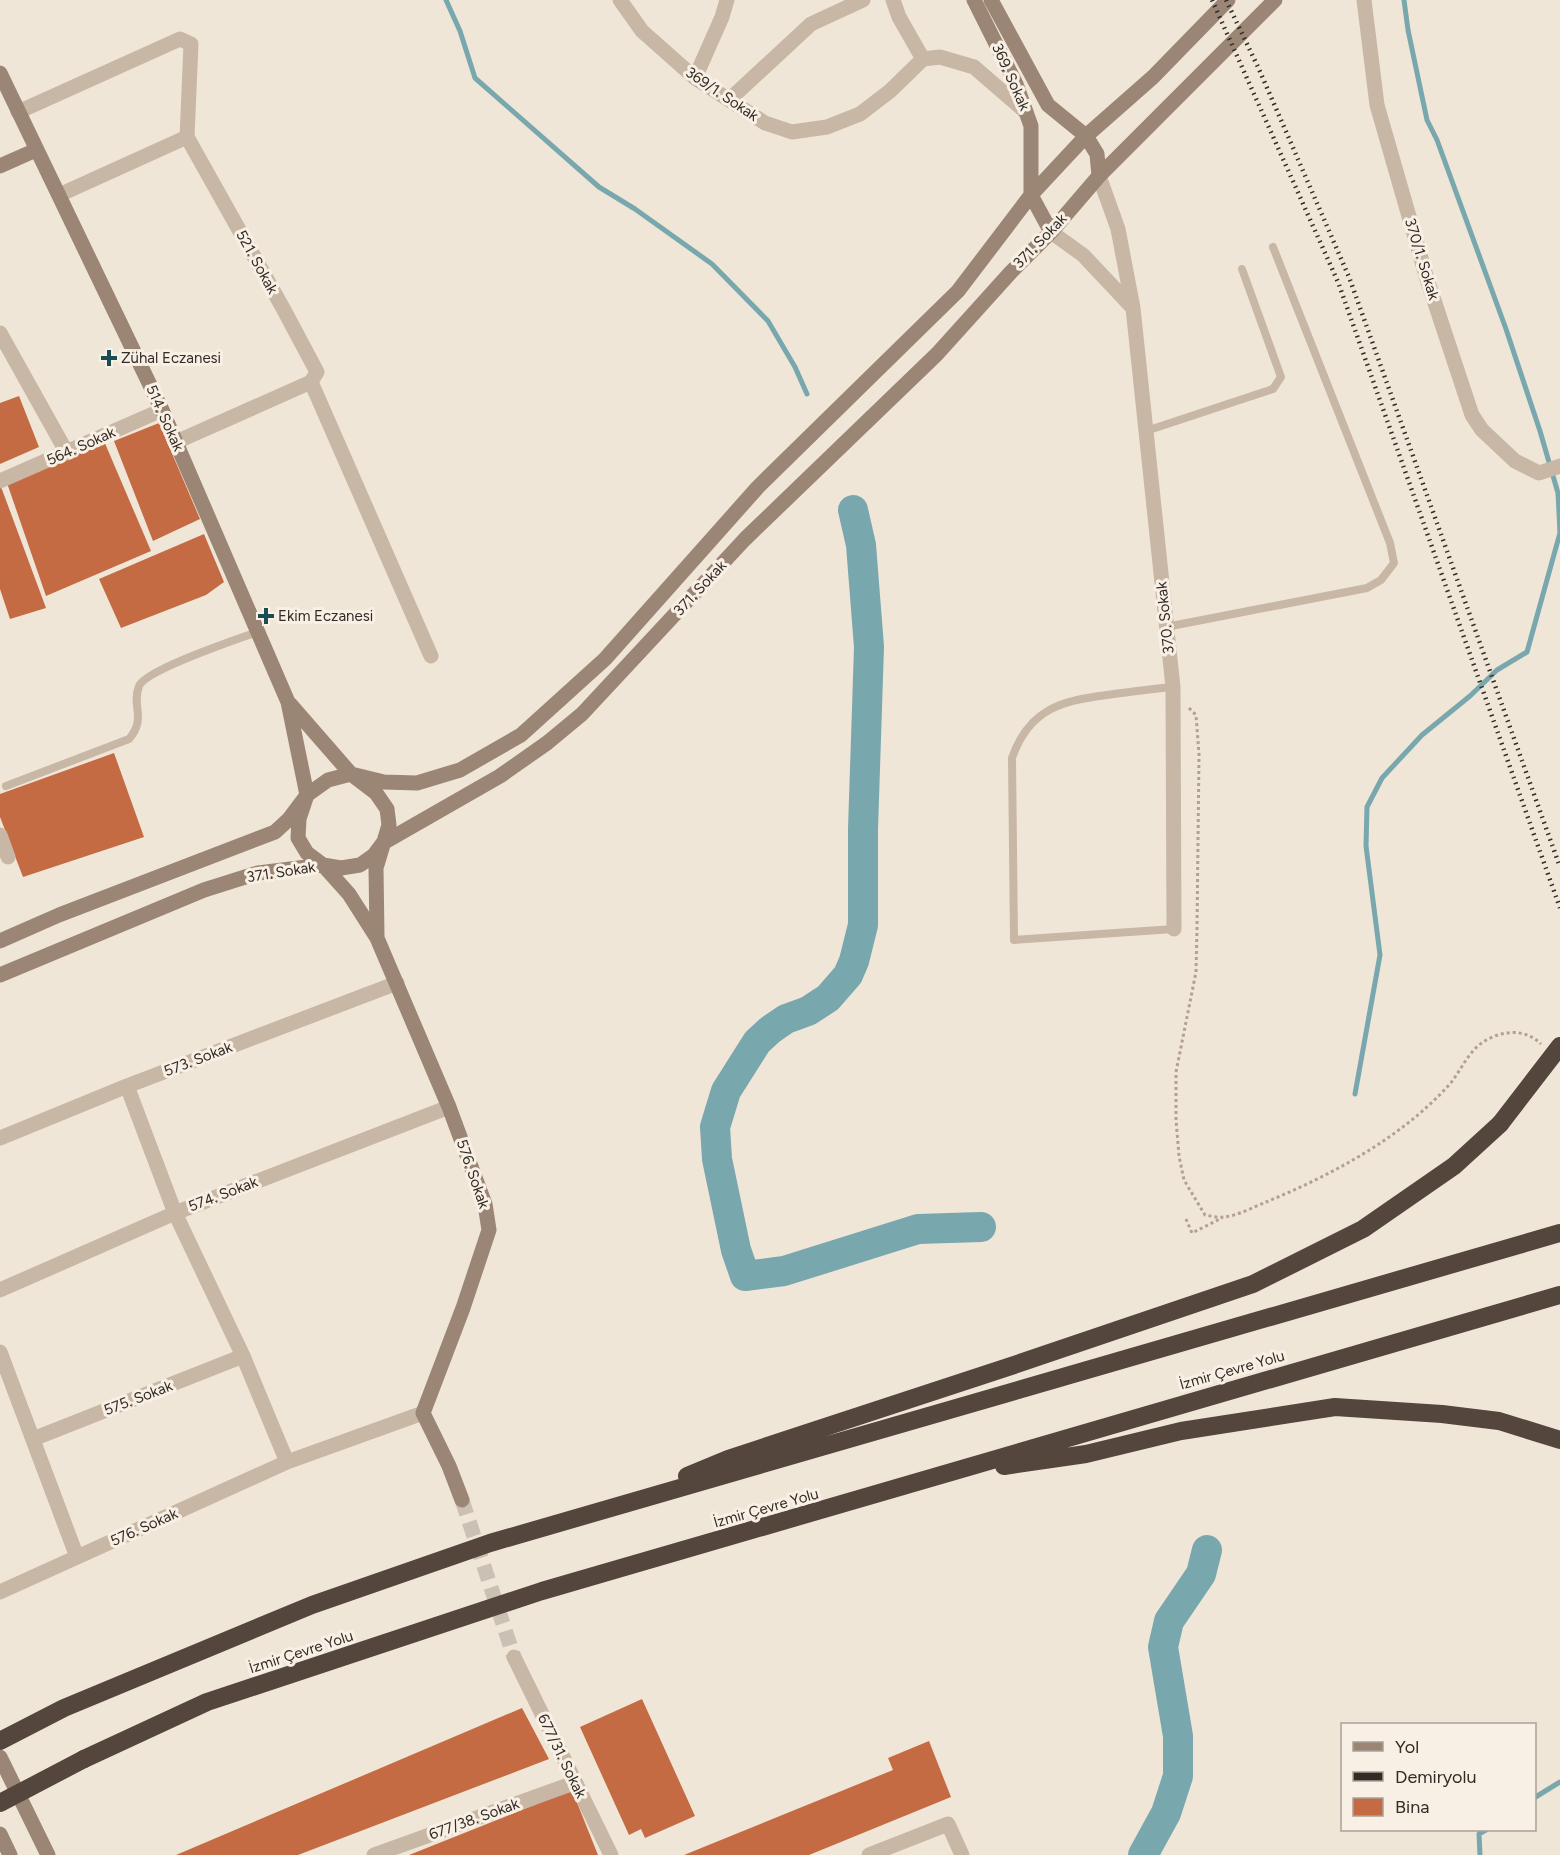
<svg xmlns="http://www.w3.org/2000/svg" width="1560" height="1855" font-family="Figtree,sans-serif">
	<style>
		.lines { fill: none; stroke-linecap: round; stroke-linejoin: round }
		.stream { stroke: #78a7ad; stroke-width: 5 }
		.river { stroke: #78a7ad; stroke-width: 30 }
		.building { fill: #c46b43 }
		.secondary-tunnel { stroke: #cac1b4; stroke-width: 15; stroke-dasharray: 15 8; stroke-linecap: butt }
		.path { stroke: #b3a18f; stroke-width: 3; stroke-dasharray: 3 3; stroke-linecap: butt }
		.lane { stroke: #c8b7a4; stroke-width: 8 }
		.street { stroke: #c8b7a4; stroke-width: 15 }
		.secondary { stroke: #9b8676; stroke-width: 15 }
		.highway { stroke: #54463d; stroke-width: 18 }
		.rail { stroke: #332b26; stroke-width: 4.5; stroke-dasharray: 1.5 4.5; stroke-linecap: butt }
		.highway-bridge { stroke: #54463d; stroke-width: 18 }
		.poi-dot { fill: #1c4c54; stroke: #f8f0e4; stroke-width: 2 }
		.labels { text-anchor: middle; stroke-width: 6; stroke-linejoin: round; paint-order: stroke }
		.street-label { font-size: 15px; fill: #332b26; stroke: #f8f0e4 }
		.poi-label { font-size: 15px; fill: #332b26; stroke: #f8f0e4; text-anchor: start }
	</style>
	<rect width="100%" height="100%" fill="#f0e6d8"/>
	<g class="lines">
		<path class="stream" d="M446 0 460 31 475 78 599 187 635 209 712 264 768 321 795 367 807 394
			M1355 1094 1380 955 1366 846 1367 807 1382 778 1422 735 1470 696 1497 670 1527 652 1560 533 1558 493 1540 431 1506 329 1437 140 1427 120 1408 30 1404 0
			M1534 1798 1560 1782
			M1480 1855 1479 1834 1486 1830"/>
		<path class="river" d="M853 510 861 545 869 647 863 829V925L854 961 848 975 828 998 808 1011 786 1019 770 1030 757 1042 726 1091 715 1127 717 1159 736 1250 745 1276 784 1271 918 1229 981 1227
			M1143 1855 1166 1813 1178 1776V1736L1163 1647 1169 1621 1201 1574 1207 1550"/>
	</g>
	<path class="building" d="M19 396 39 447 0 464V403Z
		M159 423 200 519 153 541 114 441Z
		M104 441 151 551 46 596 7 483Z
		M0 484 46 608 10 619 0 589Z
		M204 534 224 582 206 595 121 628 99 579Z
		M114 753 144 837 23 877 0 817V794Z
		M642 1699 695 1816 645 1838 641 1829 629 1835 580 1727Z
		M522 1708 549 1759 298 1855H176Z
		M929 1741 951 1797 809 1855H684L893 1770 888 1758Z
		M572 1790 598 1855H409Z"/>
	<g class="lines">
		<path class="secondary-tunnel" d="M462 1500 514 1657"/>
		<path class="path" d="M1189 708 1196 715 1199 754 1197 929 1196 972 1176 1072V1120L1179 1156 1184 1180 1205 1215C1211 1216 1218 1218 1223 1217 1237 1216 1254 1207 1266 1202 1332 1175 1401 1138 1449 1085 1461 1071 1467 1053 1483 1042 1502 1030 1525 1028 1541 1044
			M1186 1219 1192 1233 1222 1218"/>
		<path class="lane" d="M1146 431 1273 389 1281 377 1242 269
			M1166 627 1367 588 1381 580 1394 563 1390 543 1273 247
			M1173 687C1151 689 1129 692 1107 695 1061 701 1029 709 1012 758L1014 940 1174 929
			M6 786 129 739C147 718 131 706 139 686 147 669 236 640 257 632"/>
		<path class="street" d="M620 0 642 31 695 78 765 123 792 132 827 127 860 114 890 91 923 59 940 57 974 67 1026 112
			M893 0 899 17 923 59
			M1364 0 1377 105 1427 279 1472 415 1482 430 1515 461 1539 473 1560 466
			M695 78 722 17 727 0
			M729 100 811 24 863 0
			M18 112 180 39 191 44 187 137
			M1099 176 1118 229 1133 308 1173 687 1174 929
			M59 195 187 137 284 310 317 372 311 382 176 442
			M1051 232 1083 255 1133 308
			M0 333 67 453
			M311 382 431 656
			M0 481 162 410
			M0 835 8 857
			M127 1086 175 1213 243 1356 287 1462
			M0 1138 127 1086 397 983
			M0 1290 175 1213 449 1107
			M0 1352 77 1557
			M33 1439 243 1356
			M0 1592 287 1462 423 1413
			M514 1657 611 1855
			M374 1855 574 1783
			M869 1855 948 1824 962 1855"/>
		<path class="secondary" d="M974 0 1016 84 1031 126V195L1051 232
			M991 0 1048 105 1086 136 1097 154 1099 176
			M0 73 162 410 288 702 307 795 299 819 298 838 307 853 323 865 349 894 377 938 449 1107 485 1204 489 1230 463 1308 423 1413 449 1466 462 1500
			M0 166 36 150
			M290 704 351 774 376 793 387 809 389 825 376 868 377 936
			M0 941 59 915 275 832 289 819 307 795 328 780 351 774 384 782 417 783 460 770 521 735 605 659 758 487 958 291 1031 195 1086 136 1153 77 1228 0
			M0 975 204 890 258 873 323 865 341 868 360 865 374 855 383 843 500 776 547 743 582 714 745 539 937 354 1011 272 1051 232 1099 176 1275 0
			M0 1757 48 1855
			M0 1834 10 1855"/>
		<path class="highway" d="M1004 1466 1086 1454 1181 1431 1335 1407 1442 1414 1499 1421 1560 1440
			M687 1476 728 1459 1017 1364 1253 1284 1363 1229 1454 1166 1500 1124
			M0 1741 64 1708 312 1605 490 1543 1560 1233
			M84 1759 207 1702 542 1591 1560 1295"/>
		<path class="rail" d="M1212 0 1338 282 1560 908
			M1226 0 1258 67 1349 277 1560 867"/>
		<path class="highway-bridge" d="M1500 1124 1560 1046
			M0 1803 84 1759"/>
	</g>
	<g class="poi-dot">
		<path d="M106 349h6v6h6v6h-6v6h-6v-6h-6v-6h6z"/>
		<path d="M263 607h6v6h6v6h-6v6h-6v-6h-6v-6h6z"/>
	</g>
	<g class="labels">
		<g class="street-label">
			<text transform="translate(1011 77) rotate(66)" y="5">369. Sokak</text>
			<text transform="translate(722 94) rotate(34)" y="5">369/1. Sokak</text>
			<text transform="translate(1040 241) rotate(-46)" y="5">371. Sokak</text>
			<text transform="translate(1422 259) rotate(73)" y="5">370/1. Sokak</text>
			<text transform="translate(257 262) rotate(61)" y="5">521. Sokak</text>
			<text transform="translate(165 418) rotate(66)" y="5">514. Sokak</text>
			<text transform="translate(81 446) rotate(-24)" y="5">564. Sokak</text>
			<text transform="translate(700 588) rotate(-47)" y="5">371. Sokak</text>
			<text transform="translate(1165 618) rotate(-96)" y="5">370. Sokak</text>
			<text transform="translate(281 872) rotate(-9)" y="5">371. Sokak</text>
			<text transform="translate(198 1059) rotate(-21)" y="5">573. Sokak</text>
			<text transform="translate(473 1174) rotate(71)" y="5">576. Sokak</text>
			<text transform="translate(223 1194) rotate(-21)" y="5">574. Sokak</text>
			<text transform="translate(1232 1370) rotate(-16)" y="5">İzmir Çevre Yolu</text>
			<text transform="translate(138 1398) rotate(-21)" y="5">575. Sokak</text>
			<text transform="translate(766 1508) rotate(-16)" y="5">İzmir Çevre Yolu</text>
			<text transform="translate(144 1527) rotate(-24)" y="5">576. Sokak</text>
			<text transform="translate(301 1652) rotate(-18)" y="5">İzmir Çevre Yolu</text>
			<text transform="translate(562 1756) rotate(64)" y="5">677/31. Sokak</text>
			<text transform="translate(474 1819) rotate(-20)" y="5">677/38. Sokak</text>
		</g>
		<g class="poi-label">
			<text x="121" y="363">Zühal Eczanesi</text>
			<text x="278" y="621">Ekim Eczanesi</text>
		</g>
	</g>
	<rect x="1341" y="1723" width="195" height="108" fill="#f8f0e4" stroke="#a9a198" stroke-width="1.5"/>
	<rect x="1353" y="1742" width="30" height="9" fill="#9b8676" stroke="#a9a198" stroke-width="1.5"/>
	<text x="1395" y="1753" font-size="18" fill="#332b26">Yol</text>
	<rect x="1353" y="1772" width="30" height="9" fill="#332b26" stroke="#a9a198" stroke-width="1.5"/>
	<text x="1395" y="1783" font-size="18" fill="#332b26">Demiryolu</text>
	<rect x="1353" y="1798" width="30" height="18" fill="#c46b43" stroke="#a9a198" stroke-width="1.5"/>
	<text x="1395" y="1813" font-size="18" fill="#332b26">Bina</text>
</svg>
